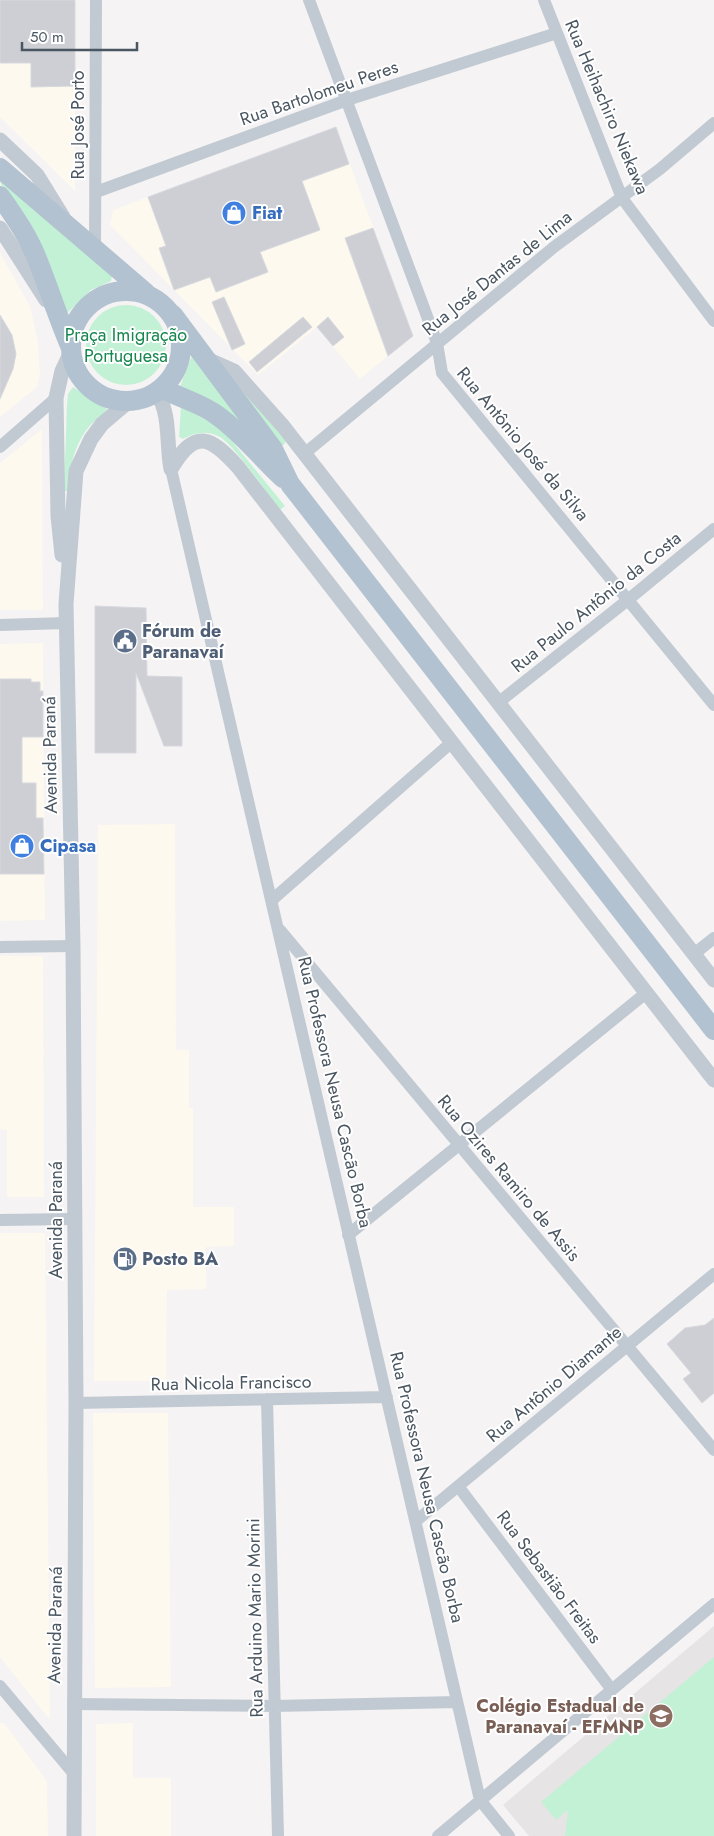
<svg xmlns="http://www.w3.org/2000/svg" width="714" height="1836" font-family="Jost,sans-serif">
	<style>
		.commercial { fill: #fdf9ef }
		.education { fill: #e6e4e5 }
		.green { fill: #c3f1d5 }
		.building { fill: #cdcfd5; stroke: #d7d9de }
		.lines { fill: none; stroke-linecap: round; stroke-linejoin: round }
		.minor { stroke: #c1cad2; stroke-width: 12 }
		.tertiary { stroke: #c1cad2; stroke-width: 15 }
		.primary { stroke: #b3c2d1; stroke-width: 20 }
		.labels { text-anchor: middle; stroke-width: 4; stroke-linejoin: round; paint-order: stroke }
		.street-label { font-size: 18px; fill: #4a5661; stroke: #fff }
		.shop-label { font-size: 18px; font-weight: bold; fill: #366cbe; stroke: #fff; text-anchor: start }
		.park-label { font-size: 18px; fill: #17864f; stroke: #fff }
		.service-label { font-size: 18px; font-weight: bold; fill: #4e5e75; stroke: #fff; text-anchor: start }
		.education-label { font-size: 18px; font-weight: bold; fill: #785e54; stroke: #fff; text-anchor: end }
	</style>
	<rect width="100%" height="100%" fill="#f5f3f3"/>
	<path class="commercial" d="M0 0H75V191L0 117Z
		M336 127 413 335 360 379 317 327 258 375 110 225 113 210Z
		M0 253 30 306 38 342 40 375 37 387 0 417Z
		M42 429 43 610H0V463Z
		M43 643 45 920 0 921V644Z
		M175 824 176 1050H189V1108H193V1207H234V1246L206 1247V1289L167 1290 166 1381H94L98 825Z
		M0 956H43L44 1197H7V1130L0 1129Z
		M0 1233H45L50 1720 0 1657Z
		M93 1413H168L171 1687 95 1688Z
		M0 1723H4L47 1781 48 1836H0Z
		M133 1723V1778H171V1836H96V1724Z"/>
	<path class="education" d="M714 1626V1836H529L503 1805Z"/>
	<path class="green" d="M0 178 112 276 111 281 91 290 66 314C55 281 46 248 27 218 19 206 0 192 0 178Z
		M86 345a40 40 0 1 1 80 0a40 40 0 1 1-80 0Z
		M192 355 266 450 180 387Z
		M73 387 107 409C102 416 93 421 88 428 73 447 70 469 67 491H64L67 404 68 394Z
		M241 387H243L286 441 284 445H280L246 399Z
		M181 406 222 429 285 506 280 510C267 493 235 446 220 437 208 430 194 432 183 439L179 437Z
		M714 1657V1836H565L568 1810 556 1820 541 1802Z"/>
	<path class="building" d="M0 0H75V86L31 87V63H0Z
		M336 127 349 164 302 181 320 230 260 252 268 272 216 292 210 277 174 290 159 248 166 246 148 197Z
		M373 228 413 336 388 356 345 238Z
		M224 297 245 344 232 350 212 302Z
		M0 315 12 335 16 354 13 369 0 399Z
		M303 317 312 327 257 372 249 362Z
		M328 317 344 337 333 346 317 327Z
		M95 606 146 608 147 676 182 677V746H164L136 673V753H95Z
		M0 679H31V682H40V691H43V737H22V783H36V818H43L44 874H0Z
		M714 1318V1393L702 1403 683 1379 691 1373 667 1344 685 1328 705 1325Z"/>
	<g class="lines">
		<path class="minor" d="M309 0 437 343 442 373 714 705
			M544 0 622 198 714 321
			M96 192 347 100 557 33
			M95 251 96 0
			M0 447 56 398
			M304 454 554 247 660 169 714 123
			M171 469 480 1800 509 1836
			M0 625 66 623
			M499 702 629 599 714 529
			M272 900 452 742
			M280 930 714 1450
			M0 947 73 946
			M694 954 714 938
			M0 1220 75 1219
			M348 1235 646 993
			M267 1399 278 1836
			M76 1403 387 1397
			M458 1486 612 1690
			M416 1521 714 1274
			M0 1686 74 1774
			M73 1704 275 1706 457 1702
			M438 1836 714 1604"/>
		<path class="tertiary" d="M0 140 37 175 63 217
			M0 228 46 300
			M205 358 234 371 283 426 714 980
			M157 393C171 415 166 443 171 469
			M171 469C195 428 210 436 238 467L714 1080
			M62 555 58 516 56 398 62 371 71 352
			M74 1836 76 1403 73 946 66 604 76 471 91 439 102 424 128 402"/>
		<path class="primary" d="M0 168 146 293
			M0 196C15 217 30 239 39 264 50 292 59 320 71 348
			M71 346a55 55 0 1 1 110 0a55 55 0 1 1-110 0Z
			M173 315 273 449 290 484 714 1030
			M162 388C181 399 201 403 218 416 242 433 261 458 283 478"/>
	</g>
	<defs>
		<symbol id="shop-disc" viewBox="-11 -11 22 22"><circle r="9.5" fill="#3f7fe0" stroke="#fff"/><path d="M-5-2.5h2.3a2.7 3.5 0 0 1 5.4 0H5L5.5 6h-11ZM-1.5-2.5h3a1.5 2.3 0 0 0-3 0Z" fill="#fff"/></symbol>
		<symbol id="civic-disc" viewBox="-11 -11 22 22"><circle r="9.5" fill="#5c6f8a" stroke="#fff"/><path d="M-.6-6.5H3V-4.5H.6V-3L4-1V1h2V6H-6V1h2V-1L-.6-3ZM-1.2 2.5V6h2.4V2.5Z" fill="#fff"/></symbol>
		<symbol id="fuel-disc" viewBox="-11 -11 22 22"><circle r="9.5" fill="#5c6f8a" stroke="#fff"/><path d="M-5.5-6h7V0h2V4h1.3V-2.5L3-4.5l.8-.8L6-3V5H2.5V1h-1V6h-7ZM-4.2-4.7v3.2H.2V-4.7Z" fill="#fff"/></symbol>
		<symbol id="school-disc" viewBox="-11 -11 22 22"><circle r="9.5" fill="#8d6e63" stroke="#fff"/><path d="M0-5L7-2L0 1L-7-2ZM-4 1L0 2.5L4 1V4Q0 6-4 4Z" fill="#fff"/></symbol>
	</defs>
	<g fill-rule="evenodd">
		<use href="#shop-disc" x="220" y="199" width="28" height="28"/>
		<use href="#civic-disc" x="111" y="627" width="28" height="28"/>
		<use href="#shop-disc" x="8" y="832" width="28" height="28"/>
		<use href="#fuel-disc" x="111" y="1245" width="28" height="28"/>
		<use href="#school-disc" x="647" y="1702" width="28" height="28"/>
	</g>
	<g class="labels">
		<g class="street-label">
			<text transform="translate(319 93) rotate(-19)" y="6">Rua Bartolomeu Peres</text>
			<text transform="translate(607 107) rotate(67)" y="6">Rua Heihachiro Niekawa</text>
			<text transform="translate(78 125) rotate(-90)" y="6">Rua José Porto</text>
			<text transform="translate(497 273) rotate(-39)" y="6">Rua José Dantas de Lima</text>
			<text transform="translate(523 444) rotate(50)" y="6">Rua Antônio José da Silva</text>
			<text transform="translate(596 602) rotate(-39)" y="6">Rua Paulo Antônio da Costa</text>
			<text transform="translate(50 755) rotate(-91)" y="6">Avenida Paraná</text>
			<text transform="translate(335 1092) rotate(77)" y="6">Rua Professora Neusa Cascão Borba</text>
			<text transform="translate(509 1178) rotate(50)" y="6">Rua Ozires Ramiro de Assis</text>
			<text transform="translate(56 1220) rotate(-90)" y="6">Avenida Paraná</text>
			<text transform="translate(231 1383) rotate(-1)" y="6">Rua Nicola Francisco</text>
			<text transform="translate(554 1384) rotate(-40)" y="6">Rua Antônio Diamante</text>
			<text transform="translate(427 1487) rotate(77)" y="6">Rua Professora Neusa Cascão Borba</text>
			<text transform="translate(549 1577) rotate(53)" y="6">Rua Sebastião Freitas</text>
			<text transform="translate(255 1618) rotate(-91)" y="6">Rua Arduino Mario Morini</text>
			<text transform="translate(55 1625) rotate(-89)" y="6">Avenida Paraná</text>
		</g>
		<g class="shop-label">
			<text x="252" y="219">Fiat</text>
			<text x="40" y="852">Cipasa</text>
		</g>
		<g class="park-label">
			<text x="126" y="341">Praça Imigração<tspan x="126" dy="21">Portuguesa</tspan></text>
		</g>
		<g class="service-label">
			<text x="142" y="637">Fórum de<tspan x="142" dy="21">Paranavaí</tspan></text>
			<text x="142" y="1265">Posto BA</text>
		</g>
		<g class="education-label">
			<text x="644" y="1712">Colégio Estadual de<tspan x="644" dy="21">Paranavaí - EFMNP</tspan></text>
		</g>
	</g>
	<path d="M22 42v8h115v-8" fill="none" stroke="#4a5661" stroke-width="2.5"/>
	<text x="30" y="42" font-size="15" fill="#4a5661" stroke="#ffffff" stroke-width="4" paint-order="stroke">50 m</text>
</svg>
